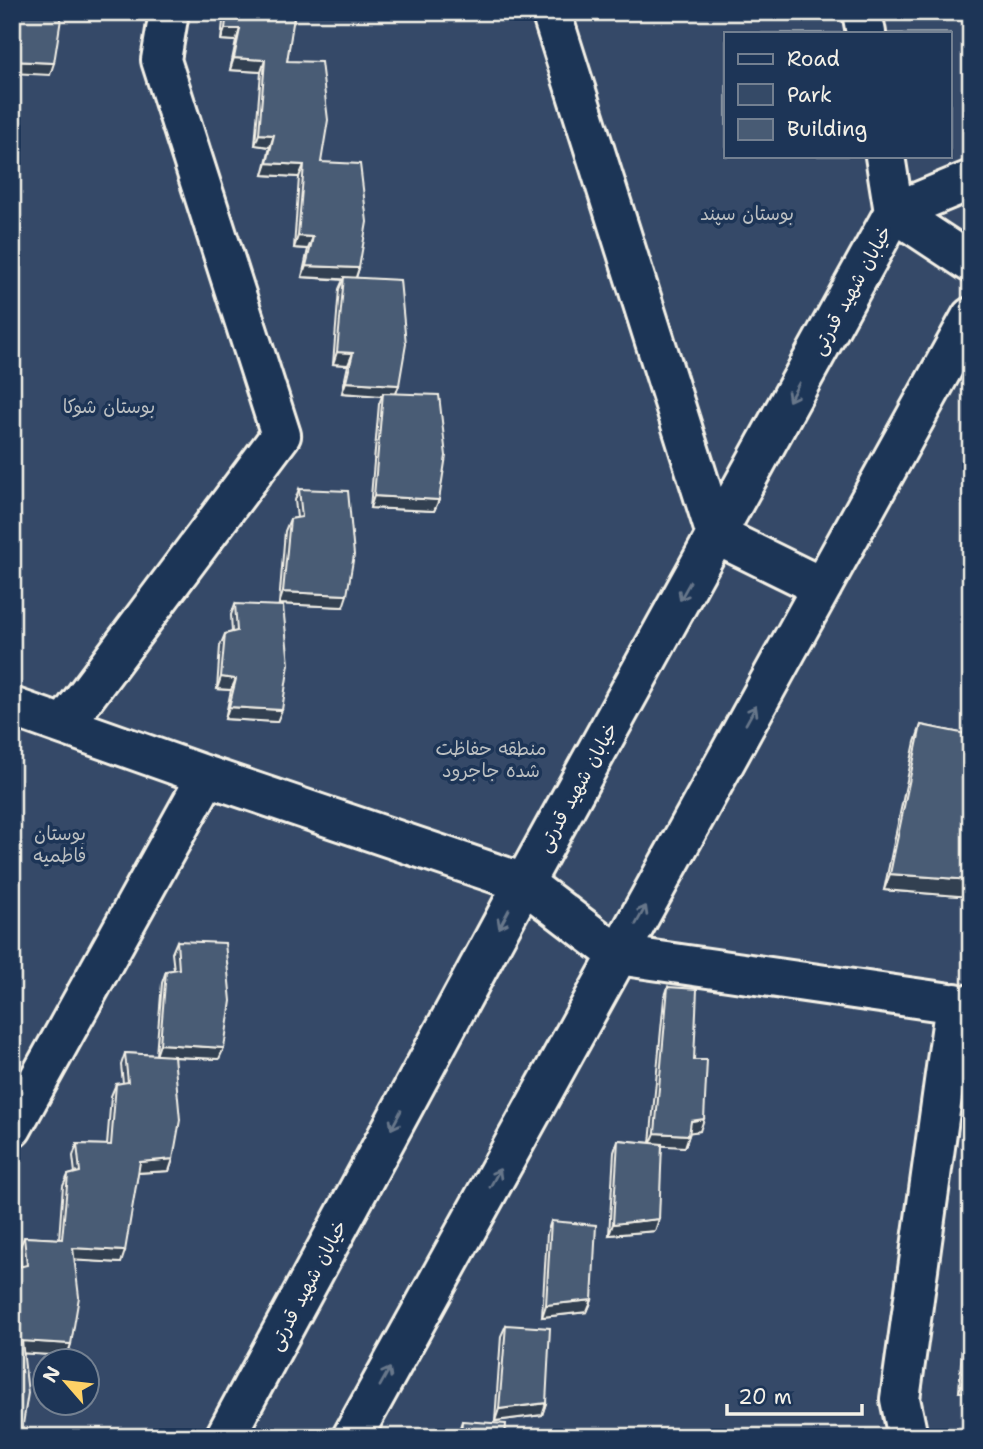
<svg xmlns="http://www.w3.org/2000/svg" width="983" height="1449" font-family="'Shantell Sans','Playpen Sans Arabic',sans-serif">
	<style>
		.green { fill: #354a67; stroke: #949ea8; stroke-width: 2; fill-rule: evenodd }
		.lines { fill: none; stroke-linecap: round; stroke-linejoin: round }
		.street-casing { stroke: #f4f1e8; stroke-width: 44 }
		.street { stroke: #1d3557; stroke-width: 38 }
		.wall { fill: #3e4e64; stroke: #f4f1e8; stroke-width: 2 }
		.shaded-wall { fill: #324051; stroke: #f4f1e8; stroke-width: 2 }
		.building { fill: #485b74; stroke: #f4f1e8; stroke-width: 2 }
		.oneway { stroke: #68778a }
		.labels { text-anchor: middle; stroke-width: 7; stroke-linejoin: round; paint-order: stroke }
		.park-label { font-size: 19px; fill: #bbbfc1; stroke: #1d3557 }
		.street-label { font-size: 19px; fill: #f4f1e8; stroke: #1d3557 }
	</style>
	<rect width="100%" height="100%" fill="#1d3557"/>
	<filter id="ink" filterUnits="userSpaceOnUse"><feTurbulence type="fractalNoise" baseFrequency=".0143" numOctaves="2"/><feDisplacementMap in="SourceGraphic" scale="14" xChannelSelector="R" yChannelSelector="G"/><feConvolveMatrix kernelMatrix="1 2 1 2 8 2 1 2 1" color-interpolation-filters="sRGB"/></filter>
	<g filter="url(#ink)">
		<path class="green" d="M12 12H971V1437H12ZM726 33H950V156H726ZM46 1362H88V1404H46Z"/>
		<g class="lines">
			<defs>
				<path id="street" d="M551 12 716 535 822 587
					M862 12 866 33
					M885 156 894 212 971 263
					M12 707 207 776 524 883 618 955 971 1006
					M64 725 281 435 161 60 169 12
					M12 1128 207 776
					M225 1437 524 883 894 212 971 180
					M352 1437 971 317
					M908 1437 900 1399 955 1003"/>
			</defs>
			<use href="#street" class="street-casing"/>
			<use href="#street" class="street"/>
		</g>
		<path class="wall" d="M224 12H294L287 61 321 162 359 268 356 278 399 385 396 393 439 500 434 511 370 508 379 404 382 396 342 393 348 365 333 364 339 289 343 280 302 277 308 249 294 248 299 177 263 175 270 147 255 145 261 72 230 70 236 41 221 40Z
			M299 489 343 607 279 604 285 531 290 519 297 518 295 500Z
			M235 604 277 722 225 719 231 690 217 689 220 646 225 634 232 632 231 615Z
			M921 725 971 735V897L884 890 915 742Z
			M177 941 219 1059 174 1057 173 1159 169 1171 138 1173 121 1263 75 1260 71 1344 67 1356 24 1353 12 1437V1272L14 1268 21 1266 19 1249 24 1237 59 1239 63 1186 68 1175 75 1173 73 1156 77 1144 107 1145 111 1096 116 1084 123 1083 121 1065 125 1053 156 1055 162 983 166 971 174 970 172 953Z
			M668 987 694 1060 700 1131 690 1132 685 1147 662 1145 655 1231 609 1235 614 1152 618 1140 650 1143 664 999Z
			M551 1221 592 1300 587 1312 542 1317 547 1233Z
			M969 1288H971V1392H959L965 1300Z
			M506 1325 546 1403 542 1415 495 1421 501 1336Z
			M462 1421 505 1437H457Z"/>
		<path class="shaded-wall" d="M225 29H240L236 41 221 40Z
			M234 58 265 60 261 72 230 70Z
			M12 61 54 63 50 75 12 73Z
			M259 134 274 135 270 147 255 145Z
			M267 163 304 165 299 177 263 175Z
			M298 236 313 237 308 249 294 248Z
			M306 266 359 268 355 280 302 277Z
			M337 352 353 353 348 365 333 364Z
			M346 382 399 385 395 396 383 393 382 396 342 393Z
			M374 496 439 500 434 511 370 508Z
			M283 592 347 595 343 607 279 604Z
			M221 677 236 679 231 690 217 689Z
			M229 707 282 710 277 722 225 719Z
			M890 874 971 880V897L884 890Z
			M160 1044 224 1048 219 1059 156 1056Z
			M704 1119 700 1131 687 1133 691 1121Z
			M655 1133 689 1135 685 1147 650 1145Z
			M173 1159 169 1171 135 1173 140 1162Z
			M659 1219 655 1231 609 1235 613 1224Z
			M73 1248 125 1251 121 1263 69 1260Z
			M592 1300 587 1312 542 1317 546 1305Z
			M22 1341 71 1344 67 1356 18 1353Z
			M963 1380H971V1392H959Z
			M546 1403 542 1415 495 1421 499 1409Z"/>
		<path class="building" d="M12 12H60L61 19 54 63 12 61Z
			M227 12H294V17L287 61 321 62 328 120 321 162 360 164 367 222 359 268 306 266 313 237 298 236 304 165 267 163 274 135 259 134 265 60 234 58 240 29H225Z
			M344 277 400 280 406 344 399 385 346 382 353 353 337 352Z
			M383 393 439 395 446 456 439 500 374 496Z
			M299 489 348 491 354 555 347 595 283 592 290 519 302 517Z
			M235 604 283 606 289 664 282 710 229 707 236 679 221 677 225 634 237 631Z
			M921 725 971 735V880L890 874Z
			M177 941 225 943 231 1001 224 1048 160 1044 166 971 179 969Z
			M668 987 697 989 694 1060H707L704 1119 691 1121 689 1135 655 1133Z
			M125 1053 174 1056 180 1120 173 1159 140 1162 125 1251 73 1248 79 1297 71 1344 22 1341 28 1393 21 1437H12V1287L14 1268 27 1265 24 1237 62 1239 68 1175 80 1172 77 1144 111 1145 116 1084 128 1082Z
			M618 1140 662 1144 659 1219 613 1224Z
			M551 1221 596 1225 592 1300 546 1305Z
			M969 1288H971V1380H963Z
			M506 1325 550 1328 546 1403 499 1409Z
			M462 1421 506 1424 505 1437H461Z"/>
		<defs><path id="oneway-shaft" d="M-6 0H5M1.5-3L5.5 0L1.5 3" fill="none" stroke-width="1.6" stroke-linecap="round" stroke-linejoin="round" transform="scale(1.75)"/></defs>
		<g class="oneway">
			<use href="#oneway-shaft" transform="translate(794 392) rotate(119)"/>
			<use href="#oneway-shaft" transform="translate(685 591) rotate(119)"/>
			<use href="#oneway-shaft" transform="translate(751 715) rotate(-61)"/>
			<use href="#oneway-shaft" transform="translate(641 915) rotate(-61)"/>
			<use href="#oneway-shaft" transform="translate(504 919) rotate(118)"/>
			<use href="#oneway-shaft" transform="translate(396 1120) rotate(118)"/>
			<use href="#oneway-shaft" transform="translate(495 1178) rotate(-61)"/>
			<use href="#oneway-shaft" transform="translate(385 1377) rotate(-61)"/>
		</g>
	</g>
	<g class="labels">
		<g class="park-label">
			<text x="747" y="220">بوستان سپند</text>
			<text x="109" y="413">بوستان شوکا</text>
			<text x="491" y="755">منطقه حفاظت<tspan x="491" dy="22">شده جاجرود</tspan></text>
			<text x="60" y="840">بوستان<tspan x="60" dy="22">فاطمیه</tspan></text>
		</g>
		<g class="street-label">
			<text transform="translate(851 290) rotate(-61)" y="7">خیابان شهید قدرتی</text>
			<text transform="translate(577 787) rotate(-61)" y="7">خیابان شهید قدرتی</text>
			<text transform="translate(307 1285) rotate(-62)" y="7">خیابان شهید قدرتی</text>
		</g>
	</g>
	<rect width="983" height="1449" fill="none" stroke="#1d3557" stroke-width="42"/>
	<rect x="21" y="21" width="941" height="1407" fill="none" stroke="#f4f1e8" stroke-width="2.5" filter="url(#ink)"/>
	<rect x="724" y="32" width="228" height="126" fill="#1d3557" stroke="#738091" stroke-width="2"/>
	<rect x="738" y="54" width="35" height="10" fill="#1d3557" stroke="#738091" stroke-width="2"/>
	<text x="787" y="66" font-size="21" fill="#f4f1e8">Road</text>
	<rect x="738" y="84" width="35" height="21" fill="#354a67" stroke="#738091" stroke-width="2"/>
	<text x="787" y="102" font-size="21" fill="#f4f1e8">Park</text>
	<rect x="738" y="119" width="35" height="21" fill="#485b74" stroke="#738091" stroke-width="2"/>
	<text x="787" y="136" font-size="21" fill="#f4f1e8">Building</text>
	<g transform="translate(66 1382) rotate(298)"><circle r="33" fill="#1d3557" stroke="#738091" stroke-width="2"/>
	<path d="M0-5L12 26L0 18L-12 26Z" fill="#ffd166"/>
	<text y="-10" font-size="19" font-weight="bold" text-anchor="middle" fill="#f4f1e8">N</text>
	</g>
	<path d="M727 1404v10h135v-10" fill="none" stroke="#f4f1e8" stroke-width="3.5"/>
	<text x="738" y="1404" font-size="21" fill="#f4f1e8" stroke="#1d3557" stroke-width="5" paint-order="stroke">20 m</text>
</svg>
